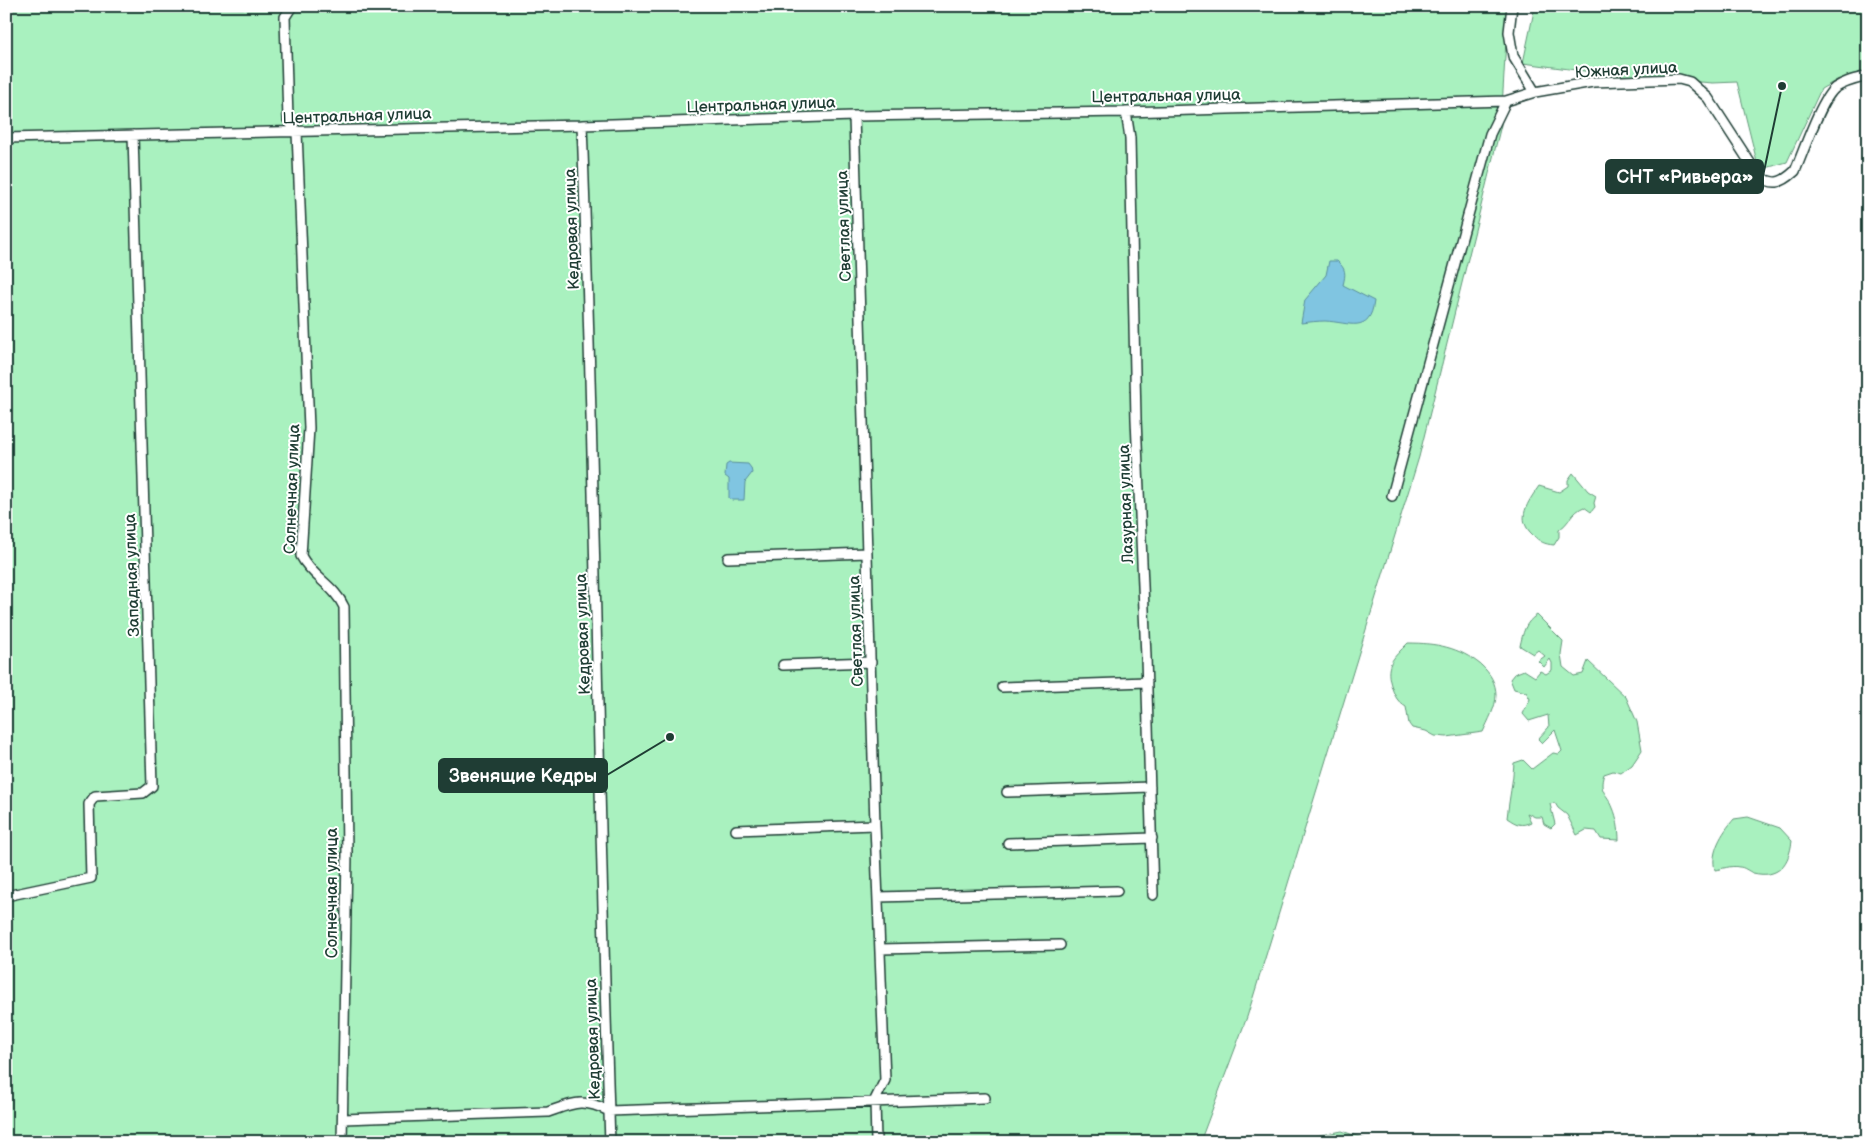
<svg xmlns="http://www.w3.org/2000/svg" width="1874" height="1148" font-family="'Balsamiq Sans',sans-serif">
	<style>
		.green { fill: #a9f1bf; stroke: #64977a }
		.water { fill: #80c5e1; stroke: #598f9c }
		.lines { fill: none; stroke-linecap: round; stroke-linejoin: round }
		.minor-casing { stroke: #1f3d34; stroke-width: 12 }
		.minor { stroke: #fff; stroke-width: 9 }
		.labels { text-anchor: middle; stroke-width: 4; stroke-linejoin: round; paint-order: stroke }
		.street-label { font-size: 16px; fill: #1f3d34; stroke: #fff }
		.leader { fill: none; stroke: #1f3d34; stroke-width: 2 }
		.callout-dot { fill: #1f3d34; stroke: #fff; stroke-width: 2 }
		.callout { fill: #1f3d34; stroke: #1f3d34; stroke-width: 2 }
		.callout-label { font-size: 18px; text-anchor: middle; font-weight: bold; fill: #fff }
	</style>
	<rect width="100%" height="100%" fill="#fff"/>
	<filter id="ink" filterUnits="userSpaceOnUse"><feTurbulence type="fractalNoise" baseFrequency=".02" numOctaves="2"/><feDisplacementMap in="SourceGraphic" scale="10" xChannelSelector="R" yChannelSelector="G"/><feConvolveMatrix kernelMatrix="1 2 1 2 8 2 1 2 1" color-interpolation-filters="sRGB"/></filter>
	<g filter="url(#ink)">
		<path class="green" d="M6 6H181L179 8 354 10 542 6H1508L1501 125 1419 457 1247 1017 1200 1142H6Z
			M1535 6H1868V74L1837 80 1821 89 1787 162 1759 170 1737 82 1713 83 1650 78 1596 80 1592 72 1523 63Z
			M1573 473 1588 491 1596 496 1594 503 1595 507 1591 512 1584 507C1573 511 1569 523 1559 530V537L1554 545C1544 544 1540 542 1533 535 1515 519 1528 502 1539 486L1559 492 1568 486V480Z
			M1537 615 1563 641 1561 654 1563 667 1574 676 1583 674 1588 661 1626 697 1637 722 1642 750 1632 765 1621 773 1613 771 1604 774C1598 793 1607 792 1613 808 1617 817 1619 830 1619 840L1601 839 1596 831 1586 830 1577 835 1567 815 1558 808 1555 803 1550 804 1555 824 1551 828 1544 824 1542 817H1535L1527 813 1531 822C1521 827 1516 824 1507 818 1509 799 1513 782 1514 763L1523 760 1532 769 1553 753 1559 754 1562 751 1555 730 1542 743 1538 739 1549 727 1548 715 1529 721 1523 714 1530 699 1526 692 1514 689 1510 679 1514 674 1524 670 1535 677 1540 671 1546 674 1552 670V663L1550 659 1544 667 1538 661 1545 656 1538 650 1533 654 1520 646C1523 633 1525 622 1537 615Z
			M1408 643C1436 643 1459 647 1481 665 1490 673 1496 683 1496 695 1496 707 1488 721 1483 732L1447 737 1435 736 1426 731 1412 728 1409 724 1406 707C1398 702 1395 697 1392 688 1384 665 1392 659 1408 643Z
			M1748 817 1780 828 1792 841C1789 864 1779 879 1753 873 1748 871 1744 867 1739 867 1731 865 1722 869 1715 870 1710 852 1722 833 1734 819Z
			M1342 1131 1365 1139 1366 1142H1299L1301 1139Z"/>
		<path class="water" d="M1329 261H1337C1346 269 1346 273 1343 285L1374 301C1370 335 1349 322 1325 321 1318 321 1309 322 1301 323L1305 300 1326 275Z
			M729 463 748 464 751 468 752 473 745 482 744 500H732L729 498V479L725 476 726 465Z"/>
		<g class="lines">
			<defs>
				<path id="minor" d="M292 6 285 17 288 120 297 132 309 428 301 556C312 577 335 586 344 607L347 854 342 1142
					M1512 6 1509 32 1513 56 1535 92
					M1126 112 1130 138 1136 419 1146 657 1153 895
					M854 116 875 825 885 1080 875 1100 876 1142
					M582 125C595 464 598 803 610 1142
					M6 138 582 125 854 116 1126 112 1506 101 1535 92 1593 82 1679 79 1690 82 1708 98 1758 175C1773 186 1781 184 1795 171 1803 153 1821 99 1835 88 1845 81 1856 79 1868 76
					M1392 496 1490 134 1506 101
					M728 558 867 553
					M783 665 871 662
					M1002 687 1147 682
					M1007 792 1150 787
					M736 830 875 825
					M1008 843 1152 838
					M6 896 91 878 89 804 95 796 143 793 152 786 133 135
					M878 897 1117 891
					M880 949 1060 945
					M343 1119 548 1112C574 1103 582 1098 609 1111L985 1098"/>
			</defs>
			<use href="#minor" class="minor-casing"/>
			<use href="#minor" class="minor"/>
		</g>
	</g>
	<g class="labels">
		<g class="street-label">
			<text transform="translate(1626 69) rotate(-3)" y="6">Южная улица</text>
			<text transform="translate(1166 95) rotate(-1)" y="6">Центральная улица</text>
			<text transform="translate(761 104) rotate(-2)" y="6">Центральная улица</text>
			<text transform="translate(357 115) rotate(-2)" y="6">Центральная улица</text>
			<text transform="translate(843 226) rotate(-92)" y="6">Светлая улица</text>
			<text transform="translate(571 229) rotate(-92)" y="6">Кедровая улица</text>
			<text transform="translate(291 489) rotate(-88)" y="6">Солнечная улица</text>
			<text transform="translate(1125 504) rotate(-92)" y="6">Лазурная улица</text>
			<text transform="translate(131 575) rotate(-92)" y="6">Западная улица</text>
			<text transform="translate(855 631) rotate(-92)" y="6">Светлая улица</text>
			<text transform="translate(582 634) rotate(-92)" y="6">Кедровая улица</text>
			<text transform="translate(331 893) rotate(-90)" y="6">Солнечная улица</text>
			<text transform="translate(592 1039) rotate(-92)" y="6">Кедровая улица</text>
		</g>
	</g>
	<path class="leader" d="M1782 86L1763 176M670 737L607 775"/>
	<g class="callout-dot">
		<circle cx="1782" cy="86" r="5"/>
		<circle cx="670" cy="737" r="5"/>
	</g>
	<g class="callout">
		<rect x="1606" y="160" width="157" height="33" rx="5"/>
		<rect x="439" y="759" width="168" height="33" rx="5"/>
	</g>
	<g class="callout-label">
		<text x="1685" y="183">СНТ «Ривьера»</text>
		<text x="523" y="782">Звенящие Кедры</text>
	</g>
	<rect width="1874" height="1148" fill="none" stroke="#fff" stroke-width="25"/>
	<rect x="12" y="12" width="1849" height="1123" fill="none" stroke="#1f3d34" stroke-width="2" filter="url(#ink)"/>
</svg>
